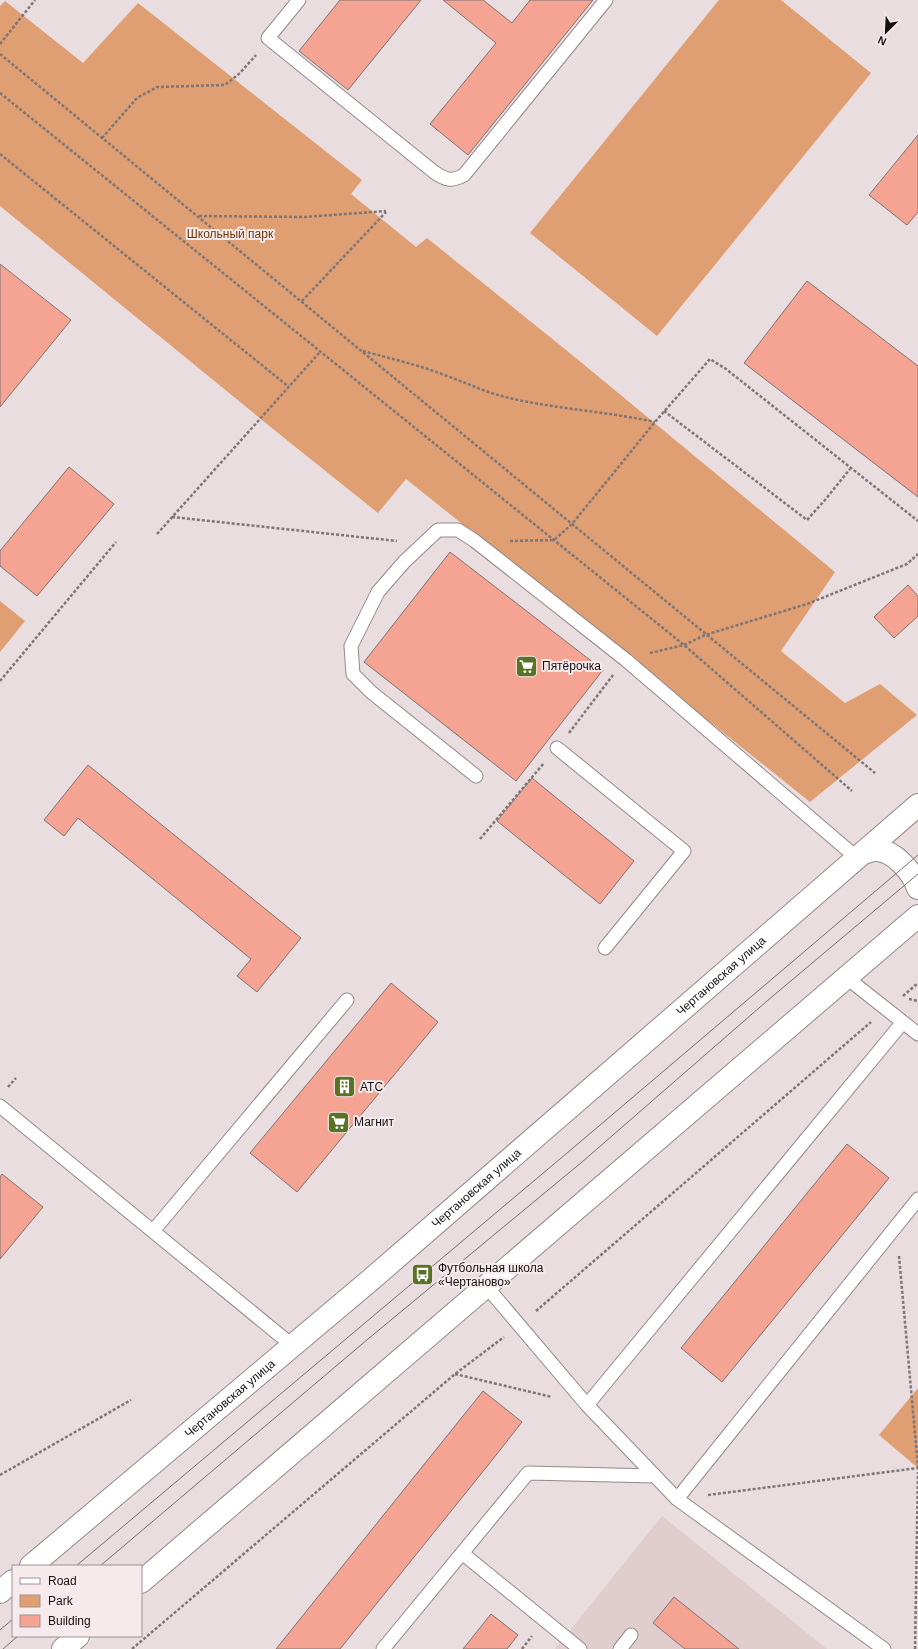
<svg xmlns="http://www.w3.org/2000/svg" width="918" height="1649" font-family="Arial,sans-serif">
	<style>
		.built { fill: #e1ccce }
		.green { fill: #df9f72 }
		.building { fill: #f5a393; stroke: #7e7371 }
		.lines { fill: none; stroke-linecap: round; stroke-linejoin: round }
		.lane-casing { stroke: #94888a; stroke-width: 15 }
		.secondary-casing { stroke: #94888a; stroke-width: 24 }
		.path { stroke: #7d7576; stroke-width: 2.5; stroke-dasharray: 3 2; stroke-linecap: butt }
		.lane { stroke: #fff; stroke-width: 13 }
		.secondary { stroke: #fff; stroke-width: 22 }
		.tram { stroke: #756d6e; stroke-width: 1 }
		.labels { text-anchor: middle; stroke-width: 4; stroke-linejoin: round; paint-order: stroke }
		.park-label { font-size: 12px; fill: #6c3707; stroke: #f7eaec }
		.poi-label { font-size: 12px; fill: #151111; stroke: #f7eaec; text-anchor: start }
		.street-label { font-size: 12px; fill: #151111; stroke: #f7eaec }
	</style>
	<rect width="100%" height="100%" fill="#eadddf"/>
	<path class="built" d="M662 1516 827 1649H555Z"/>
	<path class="green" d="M719 0H781L871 73 657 336 530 233Z
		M5 1 83 63 138 3 362 180 351 194 416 247 427 238 571 354 835 572 781 651 845 703 880 684 917 715 810 802 406 479 378 513 278 433 0 206V6Z
		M0 601 25 621 0 652Z
		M918 1388V1468L879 1435Z"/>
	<path class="building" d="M340 0H421L348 90 299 51Z
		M443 0H483L512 23 530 0H593L468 155 430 124 496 43Z
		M918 135V212L907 225 869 195Z
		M0 264 71 320 0 407Z
		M807 281 918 366V497L744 363Z
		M69 467 114 504 37 596 0 566V551Z
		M450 552 603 670 516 781 364 662Z
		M908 585 918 596V616L894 638 874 617Z
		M88 765 301 938 257 992 237 976 251 959 78 818 64 836 44 820Z
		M532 778 634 861 600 904 497 821Z
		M391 983 438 1022 297 1192 250 1153Z
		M847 1144 889 1178 722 1382 681 1348Z
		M2 1174 43 1207 0 1259V1177Z
		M483 1391 522 1422 489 1464 340 1649H276Z
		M674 1597 739 1649H685L653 1623Z
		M491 1614 518 1635 507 1649H463Z"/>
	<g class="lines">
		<defs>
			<path id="lane" d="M299 0 268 38 434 172C446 180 451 182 464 175L606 0
				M557 748 684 851 605 948
				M476 776 371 692 353 674 351 646 378 592 404 562 438 530H458L475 541 626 660 857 858
				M847 978 918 1034
				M0 1106 293 1346
				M153 1231 347 1000
				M486 1286 587 1405 677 1499 884 1649
				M587 1405 903 1022
				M677 1499 918 1199
				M462 1553 580 1649
				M383 1649 528 1473 655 1476
				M620 1649 631 1635"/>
			<g id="secondary">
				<path d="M863 853C867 852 874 849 878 850 896 852 913 873 918 888"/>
				<path id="s1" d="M31 1566 374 1277 918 805"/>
				<path d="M141 1582 918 916"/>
				<path d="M0 1592 13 1581"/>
				<path d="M63 1649 78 1636"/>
			</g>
		</defs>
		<use href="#lane" class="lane-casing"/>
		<use href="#secondary" class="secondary-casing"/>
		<path class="path" d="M0 44 35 0
			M0 54 875 773
			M0 93 684 645 852 791
			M102 138 137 98 157 87 225 85 240 73 256 55
			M0 154 289 387
			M199 216 305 217 386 211
			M302 301 386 212
			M363 351C388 358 415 364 439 373 462 381 482 391 505 397 554 409 605 411 655 422
			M664 411 807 520 825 500 850 469
			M172 517 397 541
			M157 534 320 352
			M510 541 554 540 572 524 655 422 710 359 726 369 918 521
			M650 653 684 645 705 635 807 604 907 564 918 554
			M0 681 116 542
			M569 733 613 675
			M480 839 544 763
			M903 996 918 983
			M909 999 918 1001
			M8 1087 16 1078
			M899 1256 918 1467
			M536 1311 871 1022
			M455 1374 552 1397
			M0 1475 131 1400
			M708 1495 918 1468
			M132 1649 455 1374 504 1337
			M522 1649 532 1636
			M915 1649 918 1472"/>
		<use href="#lane" class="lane"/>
		<use href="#secondary" class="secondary"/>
		<path class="tram" d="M76 1566 573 1148 918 855
			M100 1566 368 1339 582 1162 767 1001 918 874
			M0 1630 13 1619
			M3 1649 18 1636"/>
	</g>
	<defs>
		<symbol id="supermarket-square" viewBox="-11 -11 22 22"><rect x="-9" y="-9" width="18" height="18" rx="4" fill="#587226" stroke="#f7eaec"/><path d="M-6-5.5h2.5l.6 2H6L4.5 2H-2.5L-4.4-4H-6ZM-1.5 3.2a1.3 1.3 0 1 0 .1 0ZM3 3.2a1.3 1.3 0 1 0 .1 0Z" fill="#fff"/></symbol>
		<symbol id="building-square" viewBox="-11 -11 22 22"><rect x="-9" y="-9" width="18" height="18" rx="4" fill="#587226" stroke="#f7eaec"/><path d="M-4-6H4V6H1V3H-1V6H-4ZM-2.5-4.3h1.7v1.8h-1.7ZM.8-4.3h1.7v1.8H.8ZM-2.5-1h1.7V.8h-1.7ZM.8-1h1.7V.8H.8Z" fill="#fff"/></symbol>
		<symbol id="bus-square" viewBox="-11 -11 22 22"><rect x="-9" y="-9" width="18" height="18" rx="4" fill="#587226" stroke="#f7eaec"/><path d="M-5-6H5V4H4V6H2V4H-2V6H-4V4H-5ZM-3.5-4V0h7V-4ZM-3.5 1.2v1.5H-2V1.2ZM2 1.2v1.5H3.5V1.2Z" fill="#fff"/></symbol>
	</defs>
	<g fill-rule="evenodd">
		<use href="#supermarket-square" x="514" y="654" width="25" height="25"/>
		<use href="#building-square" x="332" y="1074" width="25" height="25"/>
		<use href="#supermarket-square" x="326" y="1110" width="25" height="25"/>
		<use href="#bus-square" x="410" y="1262" width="25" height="25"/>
	</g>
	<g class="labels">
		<g class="park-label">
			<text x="230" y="238">Школьный парк</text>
		</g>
		<g class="poi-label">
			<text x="542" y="670">Пятёрочка</text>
			<text x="360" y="1091">АТС</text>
			<text x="354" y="1126">Магнит</text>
			<text x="438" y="1272">Футбольная школа<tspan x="438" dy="14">«Чертаново»</tspan></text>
		</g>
		<g class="street-label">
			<text dy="4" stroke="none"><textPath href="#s1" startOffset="908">Чертановская улица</textPath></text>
			<text dy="4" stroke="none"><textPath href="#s1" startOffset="584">Чертановская улица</textPath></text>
			<text dy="4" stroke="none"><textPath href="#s1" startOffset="260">Чертановская улица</textPath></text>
		</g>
	</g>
	<rect x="12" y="1565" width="130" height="72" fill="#f7eaec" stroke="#9d9394"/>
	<rect x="20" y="1578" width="20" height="6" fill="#ffffff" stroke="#9d9394"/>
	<text x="48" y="1585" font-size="12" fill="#151111">Road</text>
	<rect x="20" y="1595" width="20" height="12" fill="#df9f72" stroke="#9d9394"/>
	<text x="48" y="1605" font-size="12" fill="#151111">Park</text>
	<rect x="20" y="1615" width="20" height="12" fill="#f5a393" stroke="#9d9394"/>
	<text x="48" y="1625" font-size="12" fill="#151111">Building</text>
	<g transform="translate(886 32) rotate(204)" stroke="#f7eaec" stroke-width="3" paint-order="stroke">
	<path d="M0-3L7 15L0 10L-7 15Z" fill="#151111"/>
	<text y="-6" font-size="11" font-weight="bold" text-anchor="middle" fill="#151111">N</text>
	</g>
</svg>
